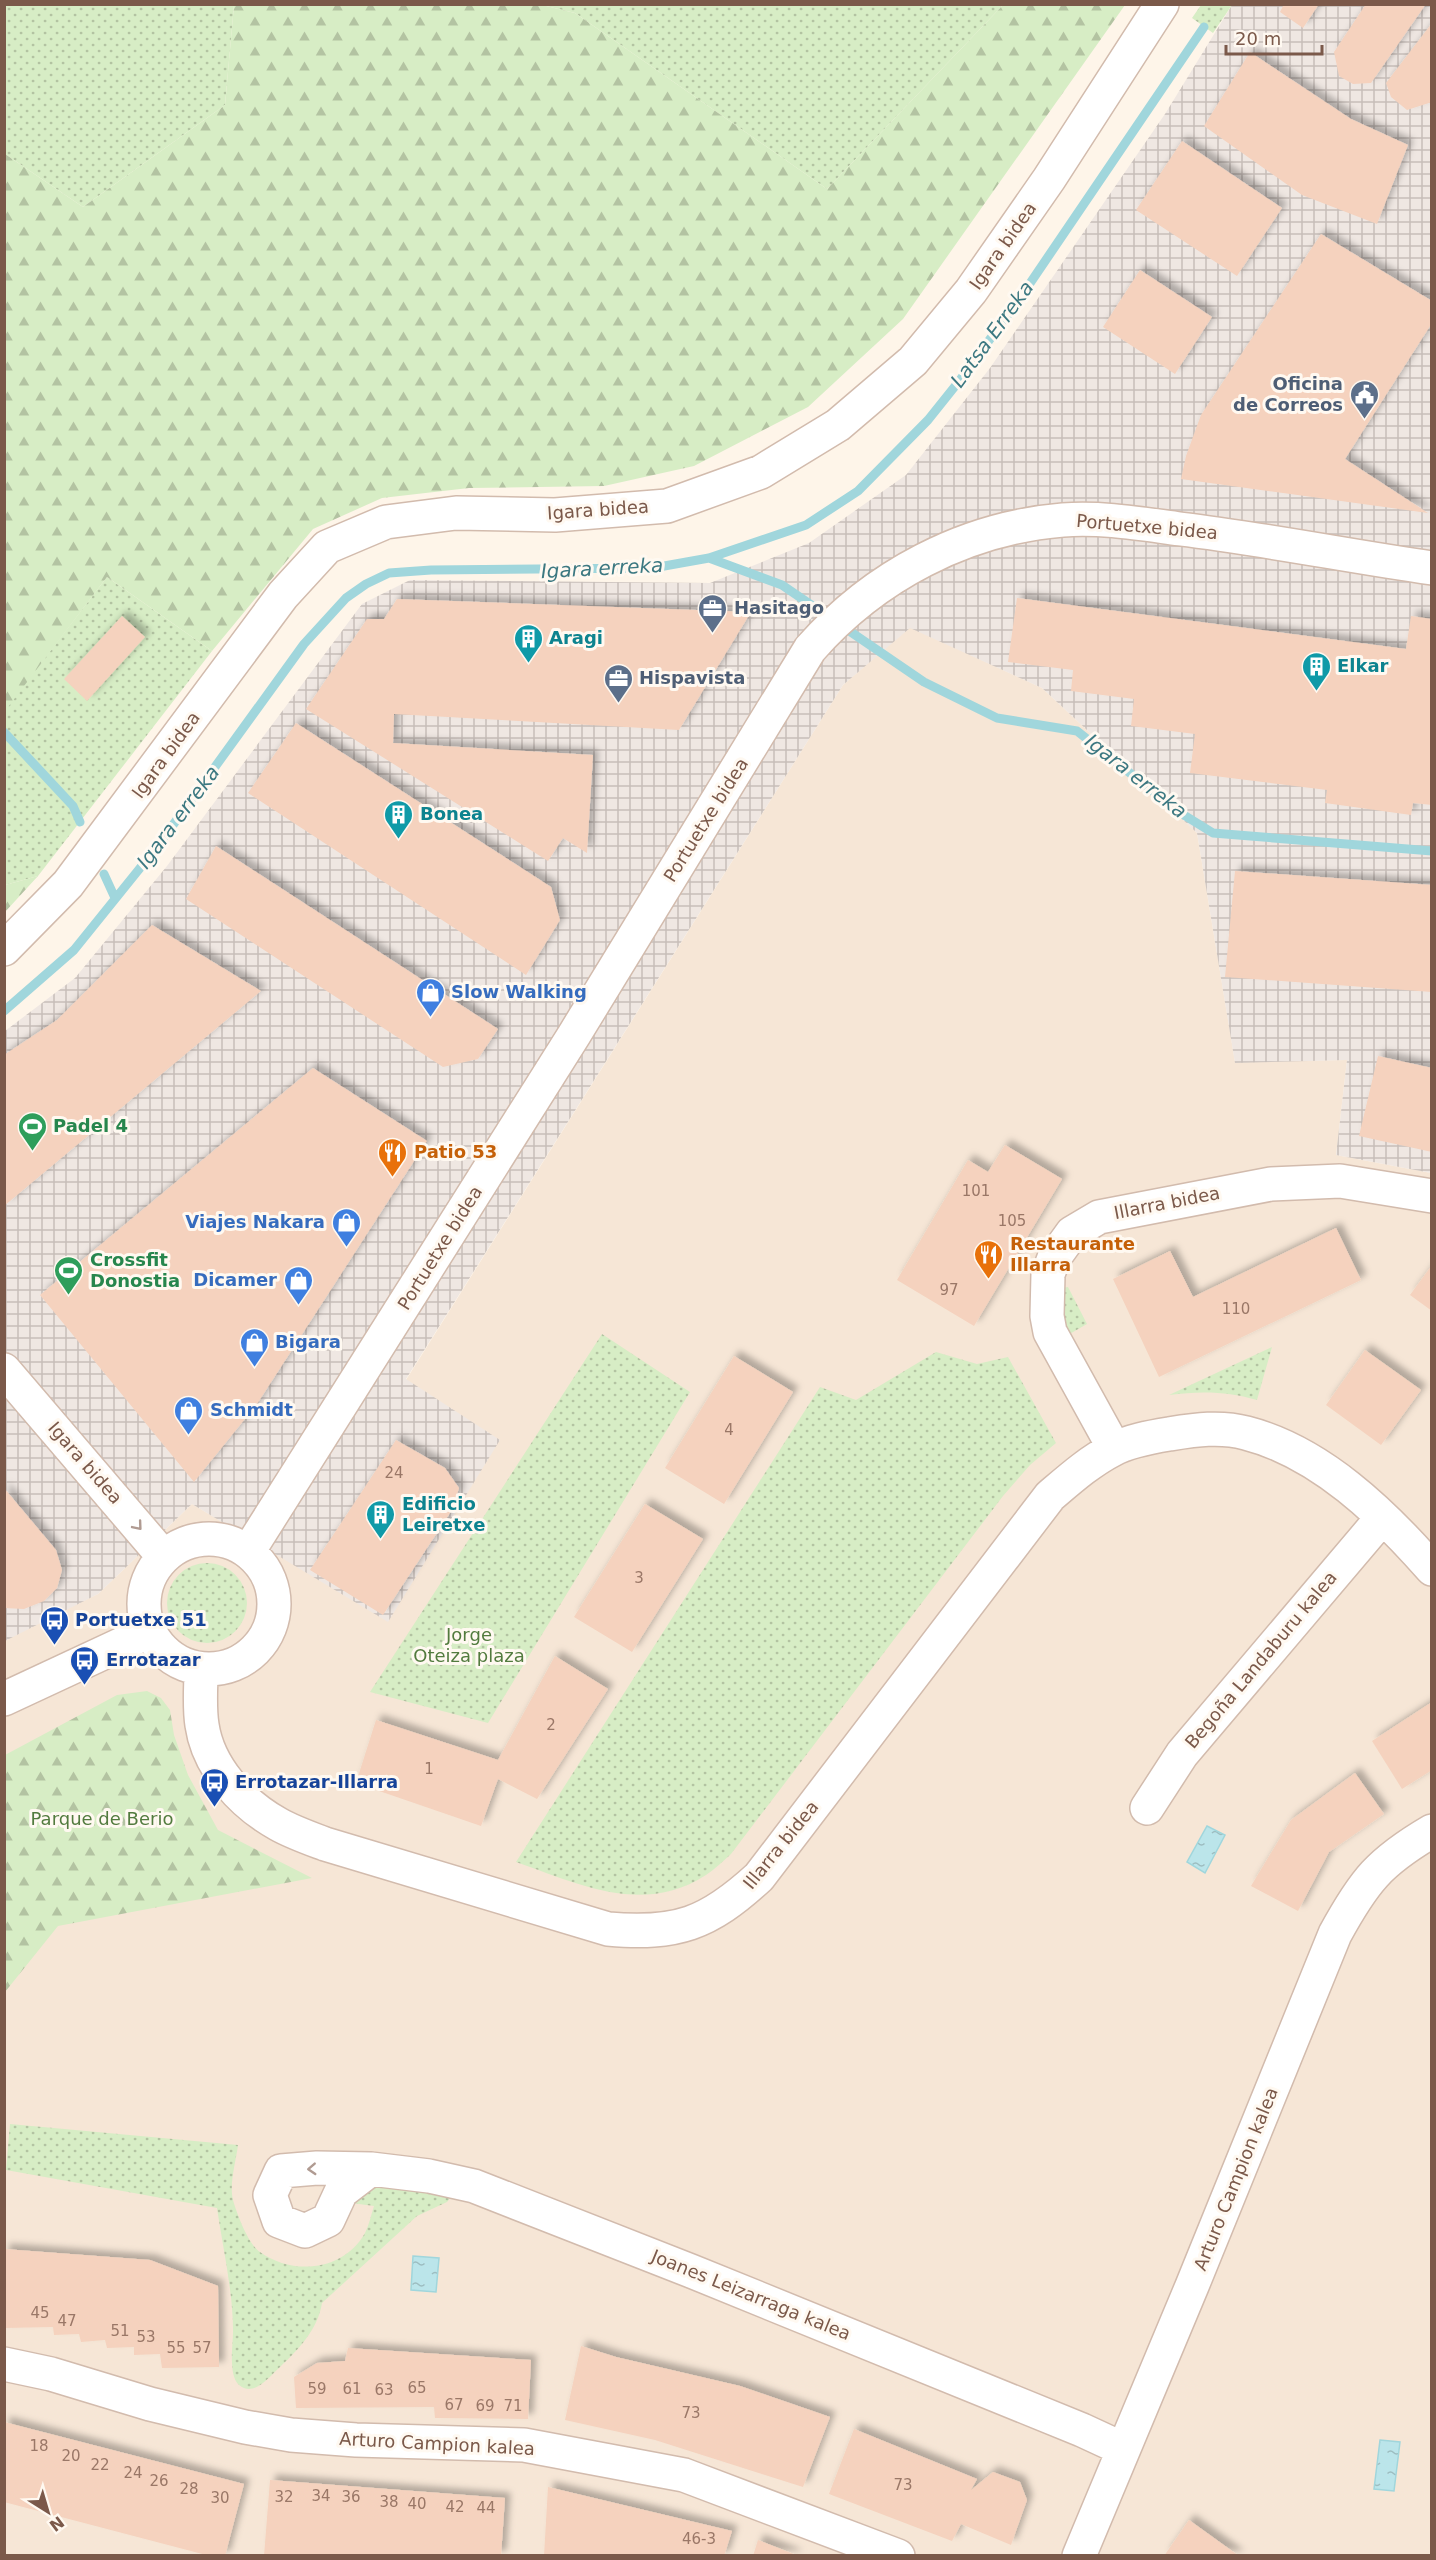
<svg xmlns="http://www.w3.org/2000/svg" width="1436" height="2560" font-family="'DejaVu Sans',sans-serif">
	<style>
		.residential { fill: #f6e6d6 }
		.industrial { fill: url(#industrial-grid) }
		.green { fill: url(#green-dots) }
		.forest { fill: url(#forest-firs) }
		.water { fill: url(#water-ripples); stroke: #a0d6dc; stroke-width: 1.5 }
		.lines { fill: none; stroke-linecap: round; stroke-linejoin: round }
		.stream { stroke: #a0d6dc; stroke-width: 9 }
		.building { fill: #f5d2be; filter: url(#shadow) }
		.minor-casing { stroke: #d2bbad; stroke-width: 36 }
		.minor { stroke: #fff; stroke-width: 33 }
		.oneway { stroke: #b09b92 }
		.labels { text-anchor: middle; stroke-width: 6; stroke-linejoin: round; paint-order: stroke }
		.number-label { font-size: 15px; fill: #9a7767 }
		.street-label { font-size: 18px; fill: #7b594a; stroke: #fff9f1 }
		.service-label { font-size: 18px; font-weight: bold; fill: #4e5e75; stroke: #fff9f1; text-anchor: start }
		.culture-label { font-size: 18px; font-weight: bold; fill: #0d838f; stroke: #fff9f1; text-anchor: start }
		.shop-label { font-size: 18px; font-weight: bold; fill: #366cbe; stroke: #fff9f1; text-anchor: start }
		.leisure-label { font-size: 18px; font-weight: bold; fill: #27864d; stroke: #fff9f1; text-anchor: start }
		.food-label { font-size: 18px; font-weight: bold; fill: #c56008; stroke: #fff9f1; text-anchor: start }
		.transit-label { font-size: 18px; font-weight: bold; fill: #164399; stroke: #fff9f1; text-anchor: start }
		.park-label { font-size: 18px; fill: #527b3e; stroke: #fff9f1 }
		.water-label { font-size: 20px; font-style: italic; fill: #3c7881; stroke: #fff9f1 }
	</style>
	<defs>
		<pattern id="industrial-grid" width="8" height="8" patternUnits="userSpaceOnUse" patternTransform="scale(1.5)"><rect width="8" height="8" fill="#efe7e2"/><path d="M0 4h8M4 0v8" fill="none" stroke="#c7beb9"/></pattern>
		<pattern id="green-dots" width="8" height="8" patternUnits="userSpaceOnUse" patternTransform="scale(1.5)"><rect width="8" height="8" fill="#d7edc5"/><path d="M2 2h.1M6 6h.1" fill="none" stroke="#b3c3a2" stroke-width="1.8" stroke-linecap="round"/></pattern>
		<pattern id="forest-firs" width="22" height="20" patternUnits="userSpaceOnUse" patternTransform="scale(1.5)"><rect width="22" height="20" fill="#d7edc5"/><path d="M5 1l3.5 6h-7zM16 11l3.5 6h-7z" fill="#b3c3a2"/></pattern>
		<pattern id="water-ripples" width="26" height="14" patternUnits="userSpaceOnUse" patternTransform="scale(1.5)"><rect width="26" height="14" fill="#bbe5ea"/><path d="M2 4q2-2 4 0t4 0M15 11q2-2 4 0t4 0" fill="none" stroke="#9dbdc0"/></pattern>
		<filter id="shadow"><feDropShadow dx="5.5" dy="-5.5" stdDeviation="3" flood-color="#0004"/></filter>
	</defs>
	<rect width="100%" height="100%" fill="#fef5e9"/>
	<path class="residential" d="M910 627 1042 688 1197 833 1235 1062 1347 1060 1336 1155 1431 1173V2555L5 2556V1638L98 1594 192 1504 389 1621 406 1380 843 685Z"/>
	<path class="industrial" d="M1232 5H1431V1173L1336 1155 1347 1060 1235 1063 1197 833 1042 688 910 628 843 685 406 1379 500 1440 388 1622 192 1504 98 1594 5 1641V1031L75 978 167 866 362 604 410 580 710 583 809 543 906 475 990 368 1165 114Z"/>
	<path class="green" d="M4 5H234L225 105 83 207 5 154Z
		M542 5H1003L827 189 575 13Z
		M1201 5V4L1232 5 1213 33 1192 18Z
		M107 577 212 651 38 876 5 885 4 711Z
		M1068 1287 1087 1324 1066 1336 1061 1316 1062 1288Z
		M602 1334 690 1392 488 1723 370 1692Z
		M1272 1347 1257 1400C1226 1391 1200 1391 1169 1395Z
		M936 1352 977 1364 1008 1357 1056 1443 1030 1465 1003 1496 731 1854C723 1861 715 1869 706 1875 643 1916 579 1884 516 1862L820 1387 856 1400Z
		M167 1603a40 40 0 1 1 80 0a40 40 0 1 1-80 0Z
		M10 2124 238 2145C236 2161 229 2184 233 2200 237 2214 248 2244 260 2252 293 2276 344 2271 365 2233 369 2225 371 2215 374 2206L351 2203 376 2183 454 2193 447 2202 417 2216 322 2303C318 2329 299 2349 280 2367 270 2376 254 2398 239 2385 228 2375 233 2345 233 2331 233 2291 223 2249 217 2208L6 2170Z"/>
	<path class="forest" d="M542 5 575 13 827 189 1003 5H1125L903 319 808 407 694 466 604 486 469 488 382 498 313 529 212 651 107 577 5 711V154L83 207 225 105 234 5Z
		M38 876 5 912V885Z
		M147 1691 161 1698 170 1710 174 1735 188 1775 218 1830 312 1878 58 1926 5 1992V1755L117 1695Z"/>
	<path class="water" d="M1207 1826 1225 1835 1205 1873 1187 1862Z
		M413 2256 439 2258 436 2292 411 2290Z
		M1380 2440 1400 2442 1394 2491 1374 2489Z"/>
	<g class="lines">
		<path class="stream" d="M709 558 782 585 924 682 997 718 1077 731 1179 812 1213 833 1432 851
			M4 732 73 806 80 822
			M104 874 115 898
			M4 1011 74 950 157 847 304 644 346 598 366 584 389 573 431 570 653 568 709 558 806 525 858 491 928 420 960 380 1018 301 1204 27"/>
	</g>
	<path class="building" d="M1284 4H1319L1303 28 1280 12Z
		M1366 4H1426L1371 83 1353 84 1339 76 1334 52Z
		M1432 23V102L1407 110 1391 97 1386 83Z
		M1250 52 1351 119 1408 145 1377 224 1302 195 1204 126Z
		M1182 141 1282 208 1237 276 1136 210Z
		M1321 234 1432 301V323L1345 459 1428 513 1181 479 1186 456 1201 415Z
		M1140 270 1212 317 1175 374 1103 327Z
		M1017 598 1406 649 1411 616 1432 619V805L1413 803 1411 815 1325 803 1327 790 1190 773 1195 734 1131 726 1134 699 1071 691 1073 670 1008 662Z
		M397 599 751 612 679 730 394 714 393 743 593 755 587 853 563 838 548 861 306 709 367 619H384Z
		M122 616 145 637 87 701 64 679Z
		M296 723 551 887 560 920 526 975 248 793Z
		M216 846 498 1029 478 1059 443 1067 186 899Z
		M1235 871 1432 885V992L1225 977Z
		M152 925 261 991 4 1206V1055L57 1020Z
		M1378 1056 1432 1068V1152L1359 1136Z
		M313 1068 427 1141 257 1404 194 1482 40 1295Z
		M1005 1145 1062 1179 974 1326 897 1280 968 1160 988 1172Z
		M1336 1228 1361 1280 1159 1377 1113 1279 1170 1251 1193 1297Z
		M1432 1265V1311L1410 1295Z
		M1365 1350 1421 1390 1381 1445 1326 1405Z
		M734 1356 793 1392 724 1504 665 1468Z
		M396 1440 445 1468 459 1488 452 1510 383 1615 310 1570Z
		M4 1488 56 1550 62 1570 57 1588 44 1601 24 1609 4 1608Z
		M645 1504 703 1539 632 1652 574 1617Z
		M555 1656 608 1689 537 1799 498 1779 481 1826 356 1783 376 1720 498 1760Z
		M1432 1702V1770L1402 1789 1372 1741Z
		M1355 1773 1384 1814 1329 1852 1298 1911 1251 1886 1291 1820Z
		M4 2249 150 2260 218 2286 219 2367 162 2368 160 2354 134 2355V2347L107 2348 105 2340 81 2342 79 2334 54 2335 53 2327 4 2328Z
		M581 2346 616 2357 740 2386 830 2417 803 2487 655 2440 565 2420Z
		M348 2348 531 2360 528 2419 435 2418 434 2407 296 2408 294 2377 317 2363 345 2361Z
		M4 2422 244 2484 225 2556H210L4 2502Z
		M854 2429 977 2479 971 2490 993 2472 1020 2482 1027 2500 1011 2545 961 2524 952 2541 829 2494Z
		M270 2480 505 2498 501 2556H264Z
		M548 2487 732 2531 724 2556H544Z
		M1189 2520 1239 2556H1164Z
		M758 2540 796 2555V2556H753Z"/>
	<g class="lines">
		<defs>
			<path id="minor" d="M4 949 68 884 283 595 327 547 386 522 456 513 555 515 667 506 761 472 838 425 913 361 971 291 1049 179 1162 4
				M4 1370 164 1557
				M1114 1448 1050 1332 1047 1316 1048 1274 1054 1258 1072 1233 1099 1217 1271 1184 1340 1181 1432 1196
				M144 1604a65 65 0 1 1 130 0a65 65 0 1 1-130 0Z
				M248 1552 574 1035 810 649C874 576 965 528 1063 520 1102 517 1142 524 1180 529 1264 539 1348 556 1432 568
				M201 1669C201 1687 199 1707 202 1725 208 1767 242 1804 278 1824 292 1832 309 1838 325 1844L608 1929C677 1935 708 1924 759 1877L1050 1496C1070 1479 1089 1462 1112 1450 1128 1441 1151 1437 1169 1434 1195 1430 1220 1426 1246 1433 1320 1452 1383 1513 1432 1569
				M4 1699 150 1631
				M1147 1808 1182 1754 1382 1518
				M371 2169 341 2192 328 2220 305 2231 279 2221 270 2195 281 2171 317 2168 371 2169 429 2176 474 2186 691 2271 1082 2430 1123 2449
				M4 2364 51 2374 150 2404 245 2427 291 2435 356 2440 524 2445 684 2475 898 2556
				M1079 2556 1192 2286 1335 1934C1364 1881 1379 1862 1432 1831"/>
		</defs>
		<use href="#minor" class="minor-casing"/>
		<use href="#minor" class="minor"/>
	</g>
	<defs><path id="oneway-chevron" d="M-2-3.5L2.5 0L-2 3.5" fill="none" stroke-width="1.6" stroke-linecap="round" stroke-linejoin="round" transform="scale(1.5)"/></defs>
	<g class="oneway">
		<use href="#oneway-chevron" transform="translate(138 1526) rotate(50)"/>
		<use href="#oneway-chevron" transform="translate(312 2169) rotate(177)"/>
	</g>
	<defs>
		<symbol id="civic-pin" viewBox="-11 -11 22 30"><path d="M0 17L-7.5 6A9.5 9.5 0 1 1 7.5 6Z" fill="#5c6f8a" stroke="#fff9f1"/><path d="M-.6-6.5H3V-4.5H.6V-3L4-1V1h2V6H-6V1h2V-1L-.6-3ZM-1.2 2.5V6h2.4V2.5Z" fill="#fff"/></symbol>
		<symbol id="office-pin" viewBox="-11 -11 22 30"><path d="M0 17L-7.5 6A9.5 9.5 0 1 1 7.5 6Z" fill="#5c6f8a" stroke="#fff9f1"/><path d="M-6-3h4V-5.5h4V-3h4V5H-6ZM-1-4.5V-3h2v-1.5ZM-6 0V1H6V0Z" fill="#fff"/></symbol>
		<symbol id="building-pin" viewBox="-11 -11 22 30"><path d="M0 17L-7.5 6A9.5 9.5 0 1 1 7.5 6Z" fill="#0f9aa8" stroke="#fff9f1"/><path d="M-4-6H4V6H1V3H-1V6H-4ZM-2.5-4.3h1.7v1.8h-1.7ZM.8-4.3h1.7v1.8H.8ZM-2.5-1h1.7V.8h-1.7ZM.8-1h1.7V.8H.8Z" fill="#fff"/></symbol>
		<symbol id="shop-pin" viewBox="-11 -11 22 30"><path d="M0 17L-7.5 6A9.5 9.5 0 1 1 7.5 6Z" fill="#3f7fe0" stroke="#fff9f1"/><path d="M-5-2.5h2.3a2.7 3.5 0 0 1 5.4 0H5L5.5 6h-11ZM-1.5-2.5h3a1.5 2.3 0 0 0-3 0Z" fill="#fff"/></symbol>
		<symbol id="stadium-pin" viewBox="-11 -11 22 30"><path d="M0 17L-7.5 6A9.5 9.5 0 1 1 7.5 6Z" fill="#2e9e5b" stroke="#fff9f1"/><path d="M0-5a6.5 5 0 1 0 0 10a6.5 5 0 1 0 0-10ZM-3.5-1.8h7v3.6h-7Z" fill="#fff"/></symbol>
		<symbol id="restaurant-pin" viewBox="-11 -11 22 30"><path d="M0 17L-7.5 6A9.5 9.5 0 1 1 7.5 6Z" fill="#e8710a" stroke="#fff9f1"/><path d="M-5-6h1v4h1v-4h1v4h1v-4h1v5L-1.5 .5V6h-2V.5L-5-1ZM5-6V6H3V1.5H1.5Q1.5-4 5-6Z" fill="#fff"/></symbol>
		<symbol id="bus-pin" viewBox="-11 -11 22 30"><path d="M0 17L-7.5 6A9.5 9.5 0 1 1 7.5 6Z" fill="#1a4fb4" stroke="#fff9f1"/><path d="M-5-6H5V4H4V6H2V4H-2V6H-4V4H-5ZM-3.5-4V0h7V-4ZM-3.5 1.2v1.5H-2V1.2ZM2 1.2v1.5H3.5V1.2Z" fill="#fff"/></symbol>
	</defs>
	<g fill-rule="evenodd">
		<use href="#civic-pin" x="1348" y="378" width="33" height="45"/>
		<use href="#office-pin" x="696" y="592" width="33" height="45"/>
		<use href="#building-pin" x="512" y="622" width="33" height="45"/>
		<use href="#building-pin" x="1300" y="650" width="33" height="45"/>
		<use href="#office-pin" x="602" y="662" width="33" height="45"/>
		<use href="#building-pin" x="382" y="798" width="33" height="45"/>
		<use href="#shop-pin" x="414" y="976" width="33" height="45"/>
		<use href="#stadium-pin" x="16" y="1110" width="33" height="45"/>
		<use href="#restaurant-pin" x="376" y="1136" width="33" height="45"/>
		<use href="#shop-pin" x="330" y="1206" width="33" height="45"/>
		<use href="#restaurant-pin" x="972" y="1238" width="33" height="45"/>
		<use href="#stadium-pin" x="52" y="1254" width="33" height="45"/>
		<use href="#shop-pin" x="282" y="1264" width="33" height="45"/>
		<use href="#shop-pin" x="238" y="1326" width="33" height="45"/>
		<use href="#shop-pin" x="172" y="1394" width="33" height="45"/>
		<use href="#building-pin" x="364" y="1498" width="33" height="45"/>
		<use href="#bus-pin" x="38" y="1604" width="33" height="45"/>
		<use href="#bus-pin" x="68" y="1644" width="33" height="45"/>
		<use href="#bus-pin" x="198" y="1766" width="33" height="45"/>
	</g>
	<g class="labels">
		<g class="number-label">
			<text x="976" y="1196">101</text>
			<text x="1012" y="1226">105</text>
			<text x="949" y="1295">97</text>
			<text x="1236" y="1314">110</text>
			<text x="729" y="1435">4</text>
			<text x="394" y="1478">24</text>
			<text x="639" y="1583">3</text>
			<text x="551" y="1730">2</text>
			<text x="429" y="1774">1</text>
			<text x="40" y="2318">45</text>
			<text x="67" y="2326">47</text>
			<text x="120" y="2336">51</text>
			<text x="146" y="2342">53</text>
			<text x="176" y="2353">55</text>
			<text x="202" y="2353">57</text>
			<text x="417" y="2393">65</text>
			<text x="317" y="2394">59</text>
			<text x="352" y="2394">61</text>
			<text x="384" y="2395">63</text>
			<text x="454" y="2410">67</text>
			<text x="485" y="2411">69</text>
			<text x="513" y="2411">71</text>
			<text x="691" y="2418">73</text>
			<text x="39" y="2451">18</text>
			<text x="71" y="2461">20</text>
			<text x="100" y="2470">22</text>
			<text x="133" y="2478">24</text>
			<text x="159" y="2486">26</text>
			<text x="903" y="2490">73</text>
			<text x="189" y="2494">28</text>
			<text x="321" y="2501">34</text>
			<text x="284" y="2502">32</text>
			<text x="351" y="2502">36</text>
			<text x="220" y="2503">30</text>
			<text x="389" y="2507">38</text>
			<text x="417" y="2509">40</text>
			<text x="455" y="2512">42</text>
			<text x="486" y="2513">44</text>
			<text x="699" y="2544">46-3</text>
		</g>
		<g class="street-label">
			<text transform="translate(1003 246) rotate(-55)" y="6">Igara bidea</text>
			<text transform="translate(598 510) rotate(-4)" y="6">Igara bidea</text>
			<text transform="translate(1147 527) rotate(5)" y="6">Portuetxe bidea</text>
			<text transform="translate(166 755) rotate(-54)" y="6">Igara bidea</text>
			<text transform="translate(706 820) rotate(-58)" y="6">Portuetxe bidea</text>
			<text transform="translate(1167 1203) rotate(-11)" y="6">Illarra bidea</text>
			<text transform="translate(440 1248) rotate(-58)" y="6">Portuetxe bidea</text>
			<text transform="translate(85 1463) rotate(49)" y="6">Igara bidea</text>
			<text transform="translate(1261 1660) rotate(-50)" y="6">Begoña Landaburu kalea</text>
			<text transform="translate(781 1845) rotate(-51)" y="6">Illarra bidea</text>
			<text transform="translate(1236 2179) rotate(-68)" y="6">Arturo Campion kalea</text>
			<text transform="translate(751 2295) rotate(22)" y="6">Joanes Leizarraga kalea</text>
			<text transform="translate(437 2444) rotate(3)" y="6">Arturo Campion kalea</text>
		</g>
		<g class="service-label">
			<text x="1343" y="390" text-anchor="end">Oficina<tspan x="1343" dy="21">de Correos</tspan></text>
			<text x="734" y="614">Hasitago</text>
			<text x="639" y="684">Hispavista</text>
		</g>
		<g class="culture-label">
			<text x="549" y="644">Aragi</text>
			<text x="1337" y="672">Elkar</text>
			<text x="420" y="820">Bonea</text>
			<text x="402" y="1510">Edificio<tspan x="402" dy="21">Leiretxe</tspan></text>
		</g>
		<g class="shop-label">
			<text x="451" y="998">Slow Walking</text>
			<text x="325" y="1228" text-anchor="end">Viajes Nakara</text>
			<text x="277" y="1286" text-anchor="end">Dicamer</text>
			<text x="275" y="1348">Bigara</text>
			<text x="210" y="1416">Schmidt</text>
		</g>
		<g class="leisure-label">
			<text x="53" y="1132">Padel 4</text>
			<text x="90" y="1266">Crossfit<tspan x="90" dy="21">Donostia</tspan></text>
		</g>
		<g class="food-label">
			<text x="414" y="1158">Patio 53</text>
			<text x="1010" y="1250">Restaurante<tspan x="1010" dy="21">Illarra</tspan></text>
		</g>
		<g class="transit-label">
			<text x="75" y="1626">Portuetxe 51</text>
			<text x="106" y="1666">Errotazar</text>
			<text x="235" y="1788">Errotazar-Illarra</text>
		</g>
		<g class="park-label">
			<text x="469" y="1641">Jorge<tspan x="469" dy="21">Oteiza plaza</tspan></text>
			<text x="102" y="1825">Parque de Berio</text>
		</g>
		<g class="water-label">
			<text transform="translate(992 334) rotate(-54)" y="7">Latsa Erreka</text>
			<text transform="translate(602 568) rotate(-3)" y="7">Igara erreka</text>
			<text transform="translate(1136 776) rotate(38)" y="7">Igara erreka</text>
			<text transform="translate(178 817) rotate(-53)" y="7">Igara erreka</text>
		</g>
	</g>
	<rect width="1436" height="2560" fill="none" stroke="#7b594a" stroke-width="12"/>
	<g transform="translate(48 2512) rotate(143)" stroke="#fff9f1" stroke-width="4.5" paint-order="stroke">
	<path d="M0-4.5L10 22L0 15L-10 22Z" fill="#7b594a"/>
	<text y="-9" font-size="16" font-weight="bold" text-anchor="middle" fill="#7b594a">N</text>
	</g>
	<path d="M1226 45v9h96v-9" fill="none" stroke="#7b594a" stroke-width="3"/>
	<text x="1235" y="45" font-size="18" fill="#7b594a" stroke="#fff9f1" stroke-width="4.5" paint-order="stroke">20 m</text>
</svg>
